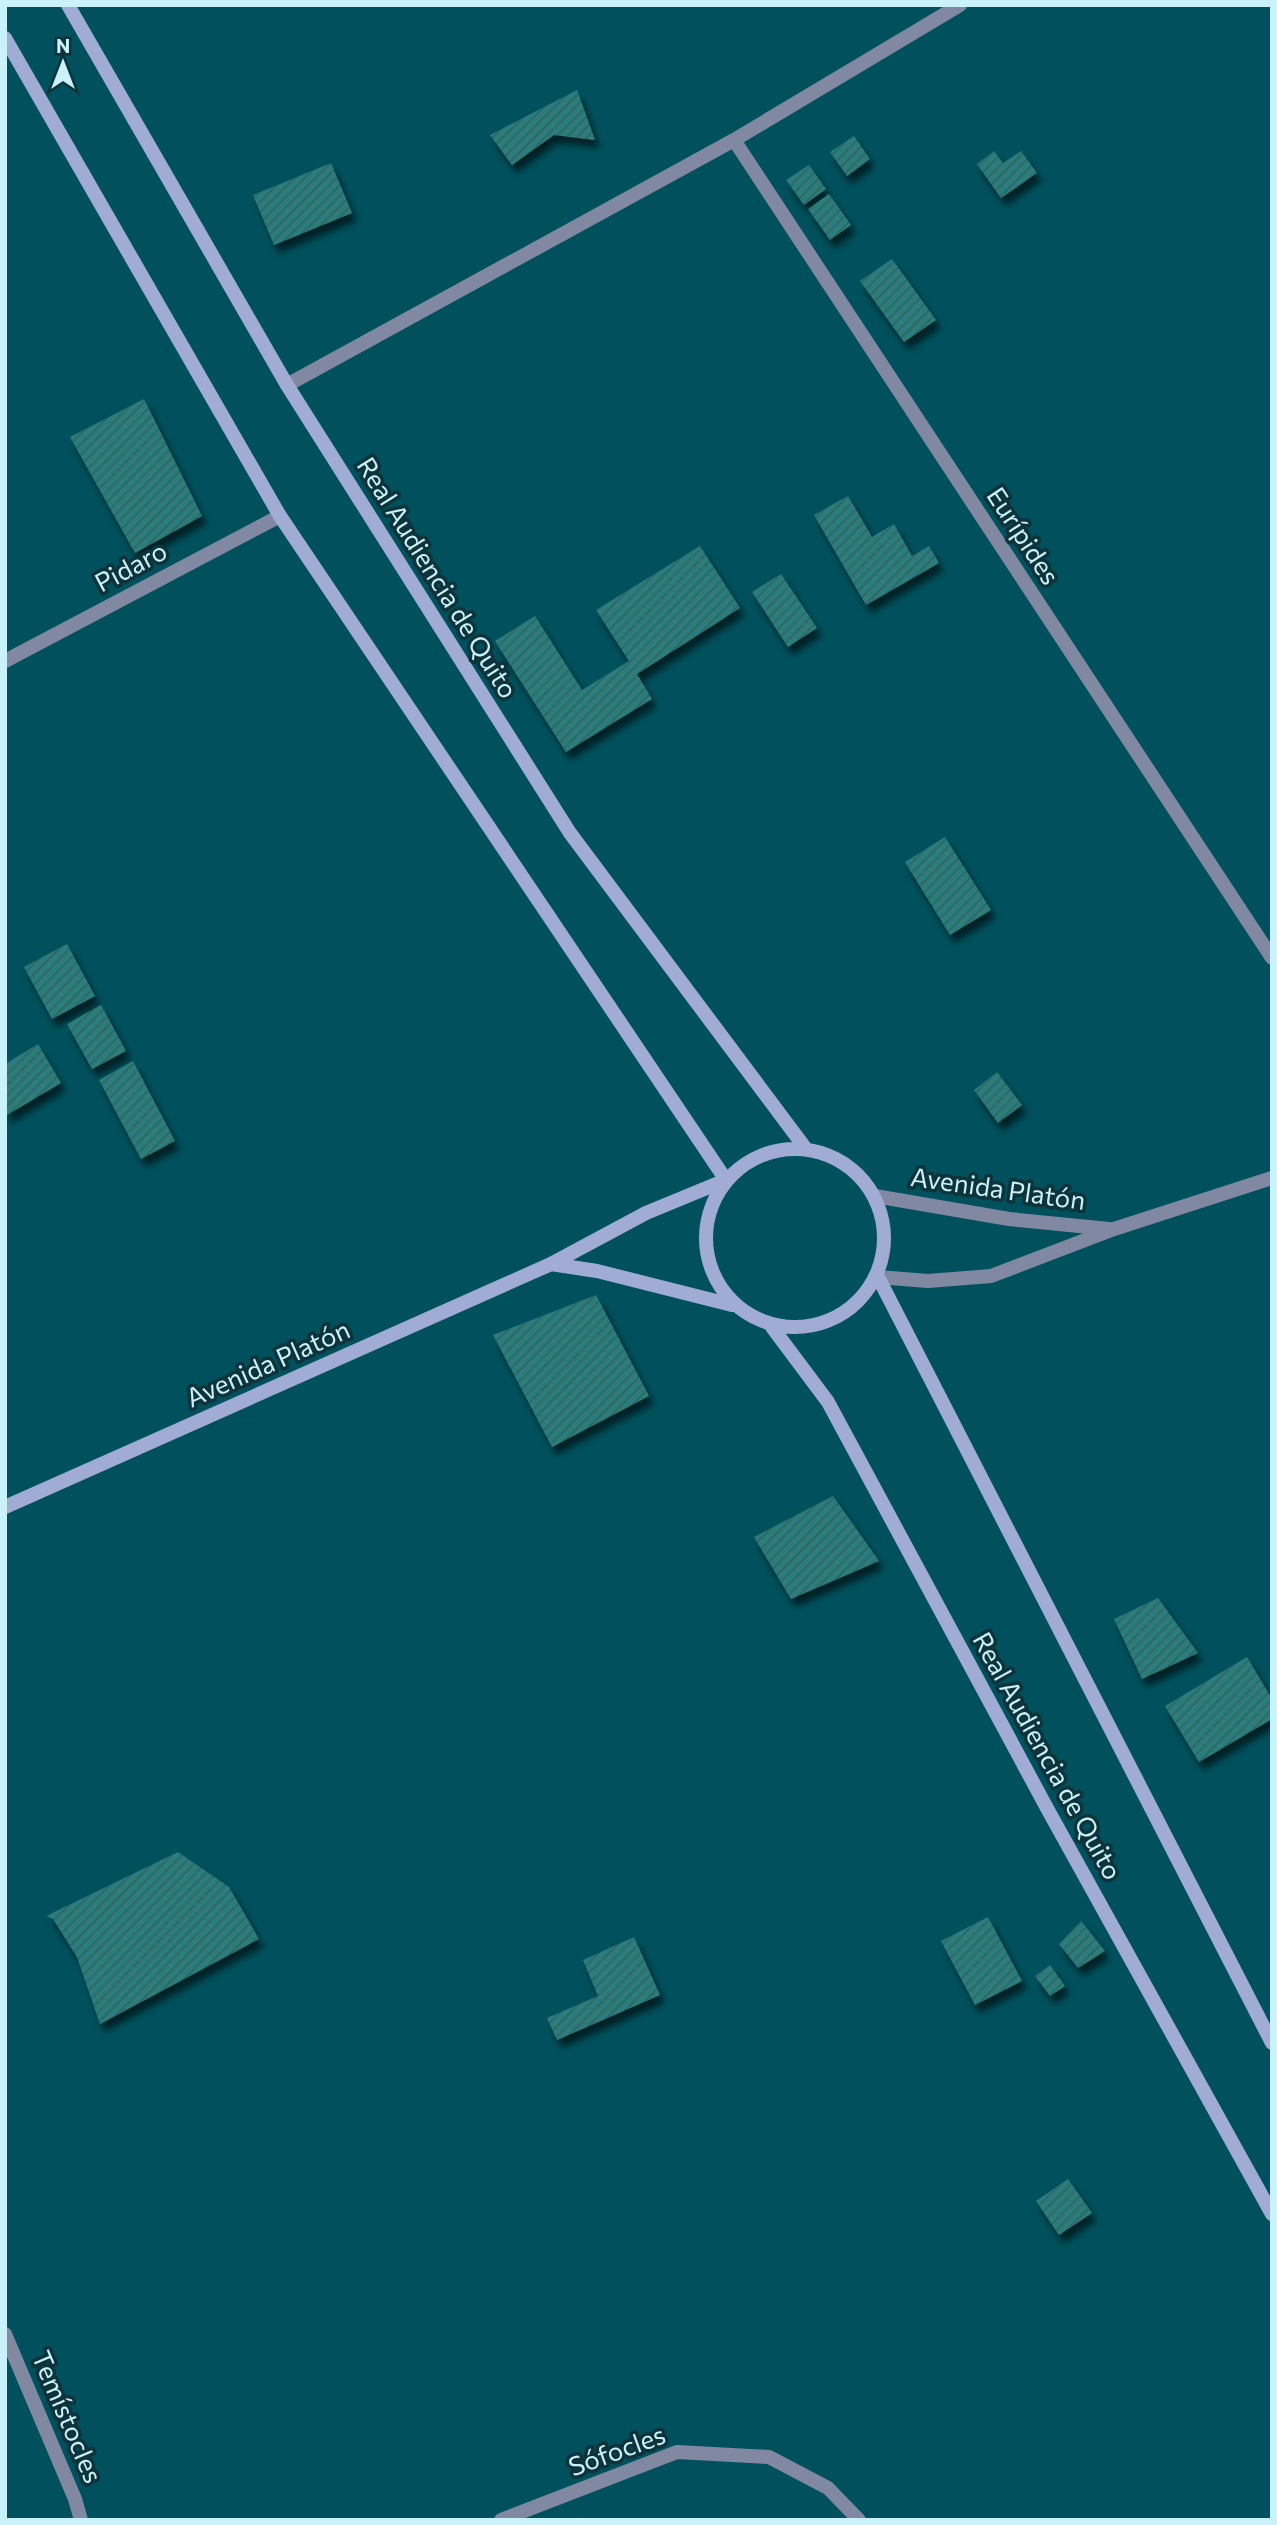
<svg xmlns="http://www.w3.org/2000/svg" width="1277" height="2525" font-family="Commissioner,sans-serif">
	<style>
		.building { fill: url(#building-hatch); filter: url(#shadow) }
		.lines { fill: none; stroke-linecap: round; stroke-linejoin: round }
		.street { stroke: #8189a2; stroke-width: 14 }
		.secondary { stroke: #a1acd4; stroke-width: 14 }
		.labels { text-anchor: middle; stroke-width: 7; stroke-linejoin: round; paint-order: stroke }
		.street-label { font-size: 26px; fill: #caf2fb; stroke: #0e333a }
	</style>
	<defs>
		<pattern id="building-hatch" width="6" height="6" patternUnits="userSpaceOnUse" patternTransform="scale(1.75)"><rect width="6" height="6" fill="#297d7b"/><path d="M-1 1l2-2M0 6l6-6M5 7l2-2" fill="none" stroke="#336363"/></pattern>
		<filter id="shadow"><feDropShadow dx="4.5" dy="8" stdDeviation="3.5" flood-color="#0009"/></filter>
	</defs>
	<rect width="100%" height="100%" fill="#00515d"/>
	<path class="building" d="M577 90 595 140 554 135 512 165 490 135Z
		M854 136 870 159 847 176 830 152Z
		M994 151 1003 163 1021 151 1037 173 1001 198 977 164Z
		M331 163 352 213 274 245 253 195Z
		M809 165 826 189 804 205 786 180Z
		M829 194 851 225 830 240 808 209Z
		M892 259 936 320 904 342 860 281Z
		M144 399 202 516 135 553 70 437Z
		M848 496 872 537 894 524 912 556 929 546 939 563 866 605 814 515Z
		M700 546 740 608 637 674 652 699 566 752 495 641 535 616 582 690 629 661 596 610Z
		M781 574 817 628 788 647 752 592Z
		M945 837 991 910 950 935 905 862Z
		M67 944 95 996 52 1019 24 967Z
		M101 1005 126 1051 92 1069 67 1024Z
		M38 1044 61 1083 7 1115 5 1111V1064Z
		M133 1061 175 1141 141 1159 99 1080Z
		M997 1072 1022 1105 998 1123 974 1090Z
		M596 1295 649 1396 552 1447 493 1335Z
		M833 1496 879 1561 791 1599 754 1537Z
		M1158 1598 1198 1653 1142 1679 1114 1619Z
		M1247 1657 1272 1699V1719L1199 1762 1165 1706Z
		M178 1852 229 1887 259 1939 100 2024 77 1957 53 1919 46 1916Z
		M988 1917 1022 1981 975 2005 941 1941Z
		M1081 1921 1105 1951 1078 1968 1059 1944Z
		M634 1937 660 1995 557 2040 547 2018 598 1996 583 1960Z
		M1050 1965 1065 1986 1050 1996 1035 1976Z
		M1068 2179 1092 2213 1059 2235 1036 2201Z"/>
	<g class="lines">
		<path class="street" d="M734 140 1272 958
			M287 385 734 140 960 5
			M5 661 280 516
			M875 1196 1009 1219 1109 1229
			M878 1277 928 1281 991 1276 1114 1229 1272 1178
			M5 2334 75 2499 81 2520
			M501 2520 677 2452 769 2457 828 2488 859 2520"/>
		<path class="secondary" d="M68 5 287 385 570 833 806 1149
			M5 38 280 516 726 1180
			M706 1238a89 89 0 1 1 178 0a89 89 0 1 1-178 0Z
			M551 1264 597 1271 732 1305
			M878 1277 1272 2043
			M772 1327 828 1402 1048 1810 1272 2214
			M5 1507 551 1264 646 1213 726 1180"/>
	</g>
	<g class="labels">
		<g class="street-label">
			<text transform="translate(1023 536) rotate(57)" y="9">Eurípides</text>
			<text transform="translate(131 567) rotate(-28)" y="9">Pidaro</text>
			<text transform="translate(437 578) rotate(58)" y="9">Real Audiencia de Quito</text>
			<text transform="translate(998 1189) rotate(8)" y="9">Avenida Platón</text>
			<text transform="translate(268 1364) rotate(-24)" y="9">Avenida Platón</text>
			<text transform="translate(1047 1756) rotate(61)" y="9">Real Audiencia de Quito</text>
			<text transform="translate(67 2417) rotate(67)" y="9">Temístocles</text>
			<text transform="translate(617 2451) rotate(-20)" y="9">Sófocles</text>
		</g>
	</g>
	<rect width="1277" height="2525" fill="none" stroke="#caf2fb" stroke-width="14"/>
	<g transform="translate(63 63)" stroke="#0e333a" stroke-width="5" paint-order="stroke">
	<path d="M0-5L12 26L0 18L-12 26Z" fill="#caf2fb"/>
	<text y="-10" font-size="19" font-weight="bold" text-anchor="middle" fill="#caf2fb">N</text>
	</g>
</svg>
